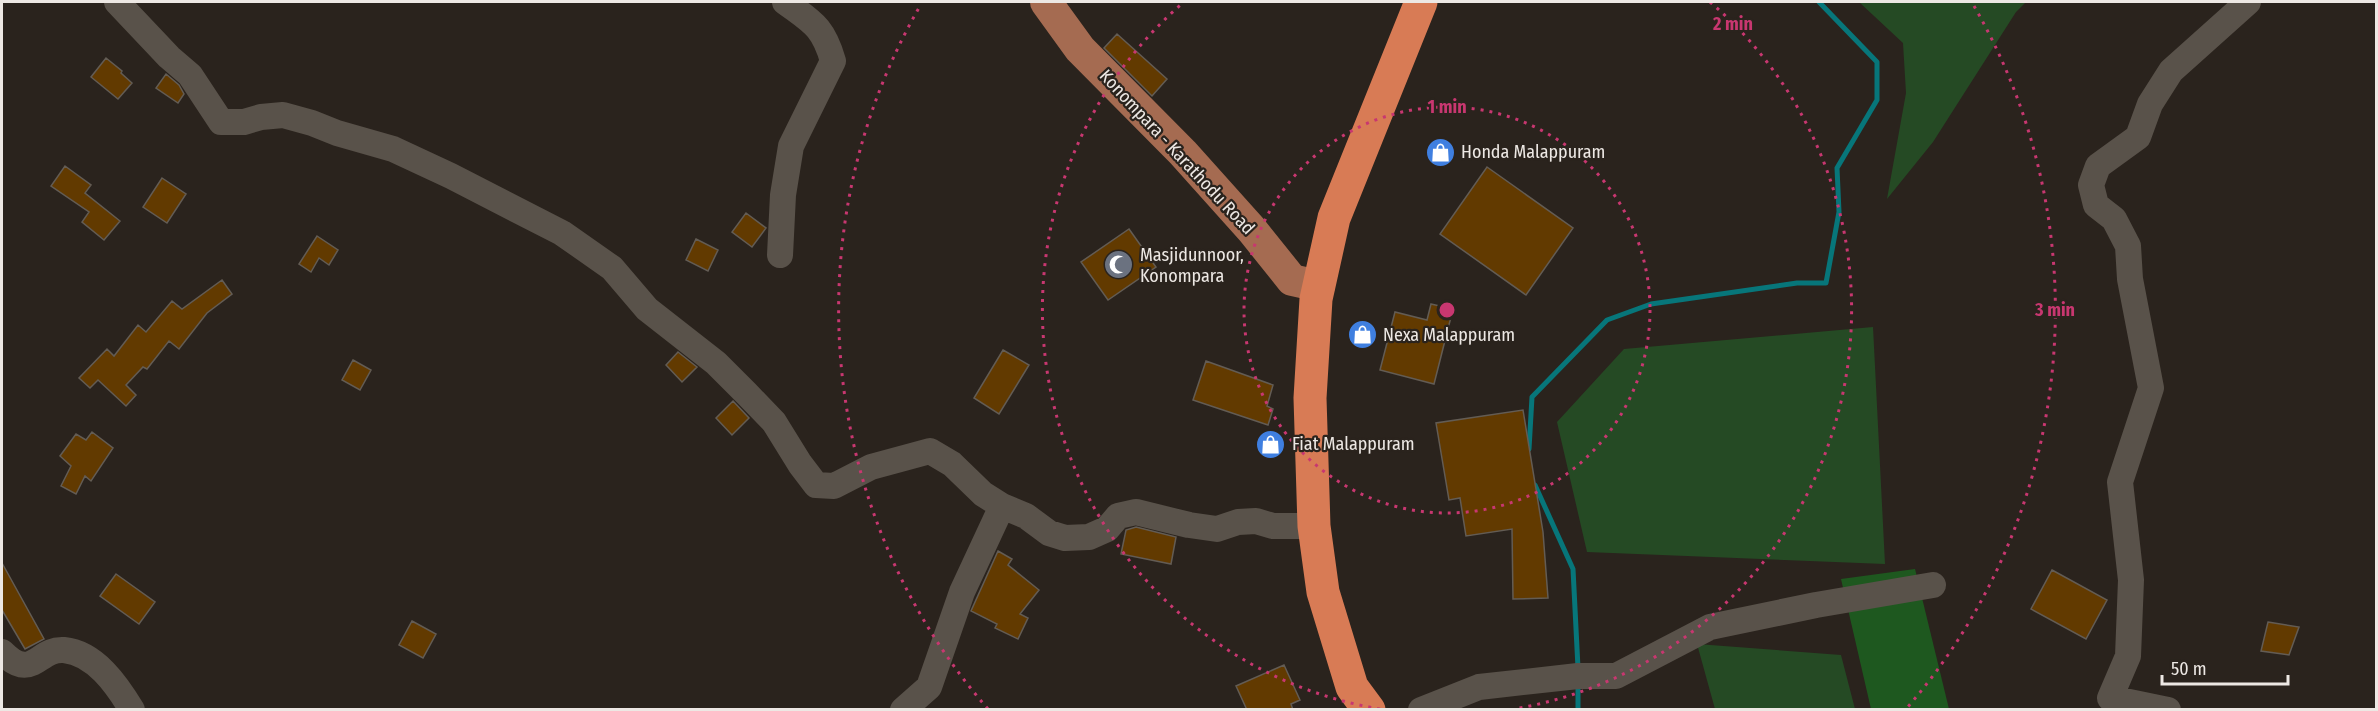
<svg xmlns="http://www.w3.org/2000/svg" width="2378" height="711" font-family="'Fira Sans Condensed',sans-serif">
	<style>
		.green { fill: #254a24 }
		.forest { fill: #1e581f }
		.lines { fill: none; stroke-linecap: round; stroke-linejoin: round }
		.stream { stroke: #07767a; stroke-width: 5 }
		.building { fill: #623a00; stroke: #635c54; stroke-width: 1.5 }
		.minor { stroke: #59524a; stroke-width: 26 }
		.major { stroke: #a56b51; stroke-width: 32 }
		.highway { stroke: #d87b55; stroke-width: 33 }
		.ring { fill: none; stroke: #c83770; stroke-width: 3; stroke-dasharray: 3 6 }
		.labels { text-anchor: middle; stroke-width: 4.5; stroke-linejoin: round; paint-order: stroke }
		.street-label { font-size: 18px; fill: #ede8e4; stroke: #2a231d }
		.poi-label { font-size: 18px; fill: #ede8e4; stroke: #2a231d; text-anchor: start }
		.centre { fill: #c83770; stroke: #2a231d; stroke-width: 3 }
		.ring-label { font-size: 18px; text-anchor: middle; font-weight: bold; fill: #c83770; stroke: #2a231d; stroke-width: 4.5; stroke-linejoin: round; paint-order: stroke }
	</style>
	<rect width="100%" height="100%" fill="#2a231d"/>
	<path class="green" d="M1859 2H2026L2016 12 1933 142 1887 199 1906 93 1903 43Z
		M1873 327 1885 564 1587 552 1557 422 1624 349Z
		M1697 644 1841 655 1855 709H1715Z"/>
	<path class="forest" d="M1915 569 1949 709H1871L1841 579Z"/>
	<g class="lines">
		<path class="stream" d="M1529 449 1532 397 1607 320 1651 304 1797 283H1826L1839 212 1837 168 1877 100V62L1819 2
			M1535 485 1573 569 1578 668
			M1578 710V684"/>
	</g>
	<path class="building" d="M1117 34 1167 79 1152 96 1104 48Z
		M106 58 122 71 121 73 132 83 118 99 91 77Z
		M166 74 179 85 184 94 178 103 156 88Z
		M65 166 91 185 85 193 120 221 104 240 82 222 89 212 51 186Z
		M1487 167 1573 228 1526 295 1440 234Z
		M162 178 186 194 167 223 143 207Z
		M746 213 766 228 752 247 732 232Z
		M1129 229 1156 267 1108 300 1081 262Z
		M317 236 338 250 329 265 319 258 311 272 299 264Z
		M696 239 718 250 708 271 686 260Z
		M222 280 232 294 207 313 179 349 169 341 147 369 143 367 126 385 136 395 126 406 98 380 90 388 79 378 107 349 114 356 138 325 146 332 172 301 182 309Z
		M1431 304 1453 309 1434 384 1380 370 1395 312 1427 320Z
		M1003 350 1029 365 999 414 974 398Z
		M678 352 697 367 682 382 666 365Z
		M353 360 371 370 360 390 342 380Z
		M1206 361 1273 385 1267 406 1273 409 1268 425 1193 400Z
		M733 401 749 418 732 435 716 418Z
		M1523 410 1543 532 1548 598 1513 599 1512 529 1466 536 1460 498 1449 500 1436 423Z
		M92 432 113 448 91 481 85 476 76 494 61 486 71 466 60 456 76 434 86 440Z
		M1136 527 1176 537 1171 564 1121 554 1126 530Z
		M998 551 1012 559 1008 565 1039 590 1020 614 1028 618 1018 639 995 628 997 624 971 611Z
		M2 563 44 639 25 649 2 610Z
		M2052 570 2107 600 2086 639 2031 609Z
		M116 574 155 602 139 624 100 596Z
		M412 621 436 634 423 658 399 645Z
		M2268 622 2299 627 2289 655 2261 651Z
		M1284 665 1300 700 1291 704 1293 710H1247L1236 686Z"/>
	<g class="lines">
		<path class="minor" d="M117 2 169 57 190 75 221 122H244L261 117 283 115 312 123 337 133 393 149 451 176 562 233 612 268 647 309 716 363 747 394 774 422 800 464 816 485 834 486 871 467 930 451 952 464 983 494 1002 506 1026 516 1049 533 1065 538 1089 537 1107 529 1118 516 1136 512 1189 525 1217 529 1238 522 1256 521 1273 526H1314
			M780 255 783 195 791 146 833 61C823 26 812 22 785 2
			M2 652C33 683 37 648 64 650 95 653 117 685 132 710
			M903 710 929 687 962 592 1002 506
			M1421 710 1479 687 1578 676H1616L1710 627 1816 605 1933 585
			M2168 710 2110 698 2128 656 2131 580 2120 482 2151 388 2130 279 2128 246 2114 219 2096 205 2091 185 2098 166 2138 137 2150 104 2171 71 2248 2"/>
		<path class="major" d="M1046 2 1080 49 1183 153 1252 230 1292 280 1319 286"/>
		<path class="highway" d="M1369 710 1352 687 1323 592 1314 526 1310 398 1316 299 1334 218 1421 2"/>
	</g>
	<g class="ring">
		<circle cx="1447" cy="310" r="203"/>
		<path d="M1380 709A405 405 0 0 1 1184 2M1710 2A405 405 0 0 1 1514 709"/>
		<path d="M988 709A608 608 0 0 1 920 6M1974 6A608 608 0 0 1 1906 709"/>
	</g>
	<defs>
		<symbol id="shop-disc" viewBox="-11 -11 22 22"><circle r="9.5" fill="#3f7fe0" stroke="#2a231d"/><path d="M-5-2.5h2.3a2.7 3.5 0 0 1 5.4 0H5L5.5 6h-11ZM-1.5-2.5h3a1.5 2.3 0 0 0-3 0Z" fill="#fff"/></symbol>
		<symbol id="mosque-disc" viewBox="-11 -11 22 22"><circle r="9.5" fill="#6b7280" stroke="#2a231d"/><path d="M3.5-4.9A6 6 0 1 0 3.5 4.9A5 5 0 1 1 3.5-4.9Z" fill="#fff"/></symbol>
	</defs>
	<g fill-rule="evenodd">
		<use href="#shop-disc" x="1424" y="136" width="33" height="33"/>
		<use href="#mosque-disc" x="1102" y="248" width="33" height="33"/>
		<use href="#shop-disc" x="1346" y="318" width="33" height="33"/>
		<use href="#shop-disc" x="1254" y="428" width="33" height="33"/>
	</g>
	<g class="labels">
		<g class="street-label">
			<text transform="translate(1177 152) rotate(47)" y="6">Konompara - Karathodu Road</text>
		</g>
		<g class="poi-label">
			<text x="1461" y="158">Honda Malappuram</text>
			<text x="1140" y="261">Masjidunnoor,<tspan x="1140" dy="21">Konompara</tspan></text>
			<text x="1383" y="341">Nexa Malappuram</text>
			<text x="1292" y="450">Fiat Malappuram</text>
		</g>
	</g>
	<circle cx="1447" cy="310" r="9" class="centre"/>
	<g class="ring-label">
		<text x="1733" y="30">2 min</text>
		<text x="1447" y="113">1 min</text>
		<text x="2055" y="316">3 min</text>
	</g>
	<rect width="2378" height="711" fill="none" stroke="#ede8e4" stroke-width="6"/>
	<path d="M2162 675v9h126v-9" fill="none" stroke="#ede8e4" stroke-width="3"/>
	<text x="2171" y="675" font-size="18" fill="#ede8e4" stroke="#2a231d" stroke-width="4.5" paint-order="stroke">50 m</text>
</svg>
